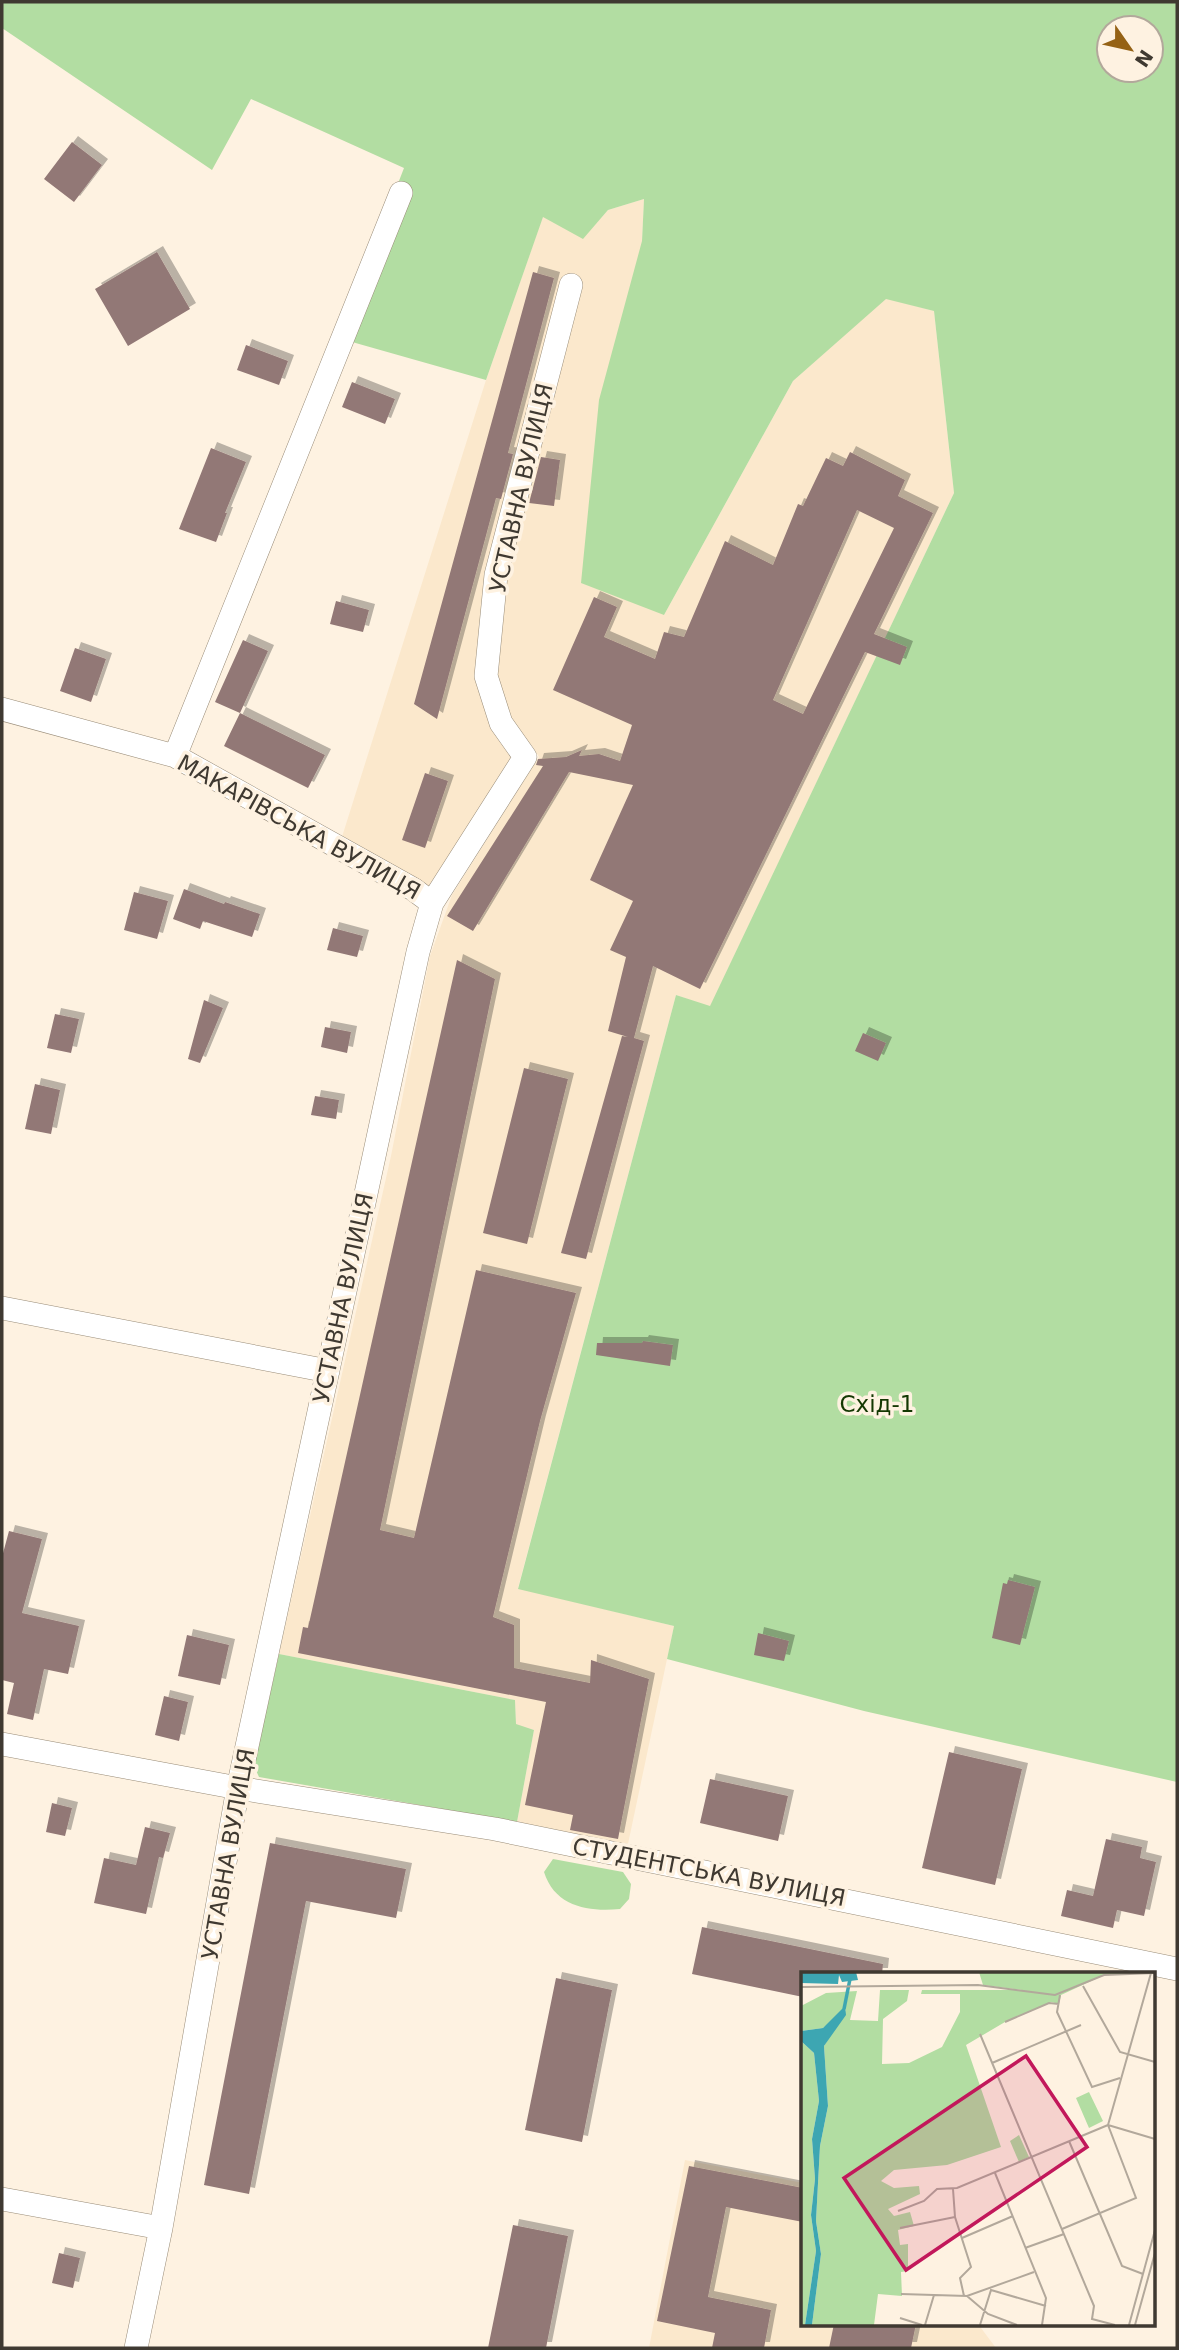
<svg xmlns="http://www.w3.org/2000/svg" width="1179" height="2350" font-family="'DejaVu Sans',sans-serif">
	<style>
		.built { fill: #fbe8cc }
		.green { fill: #b2dda2; fill-rule: evenodd }
		.building { fill: #927876; fill-rule: evenodd; filter: url(#shadow) }
		.lines { fill: none; stroke-linecap: round; stroke-linejoin: round }
		.minor-casing { stroke: #998c78; stroke-width: 24 }
		.minor { stroke: #fff; stroke-width: 23 }
		.labels { text-anchor: middle; stroke-width: 7; stroke-linejoin: round; paint-order: stroke }
		.street-label { font-size: 23px; fill: #3f3931; stroke: #fef2e1 }
		.park-label { font-size: 23px; fill: #143802; stroke: #fef2e1 }
		.inset-river { fill: none; stroke: #3da6b2; stroke-width: 3.5 }
		.inset-road { fill: none; stroke: #b2a89b; stroke-width: 2 }
		.view { fill: #c2185b; fill-opacity: 0.15; stroke: #c2185b; stroke-width: 3.5 }
		.inset-edge { fill: none; stroke: #3f3931; stroke-width: 3.5 }
	</style>
	<defs>
		<filter id="shadow"><feDropShadow dx="6" dy="-6" stdDeviation="0" flood-color="#0004"/></filter>
	</defs>
	<rect width="100%" height="100%" fill="#fef2e1"/>
	<path class="built" d="M644 199 642 241 664 615 793 381 886 298 934 311 954 493 710 1007 676 995 518 1588 674 1626 628 1844 517 1822 534 1730 516 1725 515 1700 279 1654 391 1156 430 956 452 895 539 757 531 744 513 756 427 891 341 840 486 380 543 216 583 238 608 210Z
		M685 2160 803 2183V2324H978L996 2348H649Z"/>
	<path class="green" d="M2 2H1177V1782L864 1711 667 1659 674 1626 518 1589 676 995 710 1006 954 493 934 311 886 299 793 381 664 615 581 583 599 400 642 241 644 199 608 210 583 239 543 217 486 380 338 338 404 168 251 99 212 170 2 28ZM1109 28H1151V70H1109Z
		M279 1654 515 1700 516 1724 534 1730 517 1822 259 1777 254 1766Z
		M553 1859 623 1872 631 1884 629 1899 620 1909C589 1912 555 1907 544 1872Z"/>
	<path class="building" d="M72 142 102 165 74 202 44 179Z
		M157 252 190 309 128 346 95 289Z
		M533 272 554 278 508 453 513 454 501 499 496 498 437 719 414 704Z
		M246 345 288 361 279 385 237 370Z
		M352 382 395 399 385 424 342 407Z
		M211 448 246 462 225 513H227L216 542 179 529Z
		M850 452 905 480 898 496 933 513 874 634 907 647 900 665 865 652 700 989 653 966 634 1038 644 1041 586 1259 561 1253 622 1036 628 1037 608 1031 626 957 610 950 633 901 590 880 633 785 569 772 473 931 447 916 543 766 536 765 538 759 566 757 582 750 579 756 599 754 620 761 632 725 553 690 594 597 617 607 604 637 655 659 664 632 684 637 725 541 773 565 798 504 803 506 826 458 843 466ZM857 510 894 528 803 714 773 700Z
		M541 457 560 460 554 506 529 503Z
		M336 601 369 610 363 632 330 624Z
		M243 640 268 651 240 713 215 702Z
		M75 648 106 659 91 702 60 691Z
		M240 713 325 755 308 788 224 746Z
		M425 773 448 781 425 848 402 840Z
		M184 889 224 904 225 902 260 914 252 937 203 921 200 929 173 919Z
		M134 892 168 901 157 939 124 930Z
		M333 928 363 936 357 957 327 950Z
		M457 960 495 979 380 1530 414 1538 476 1270 576 1293 540 1421 493 1617 514 1625V1668L590 1683 591 1660 649 1679 618 1839 570 1830 573 1815 525 1805 546 1702 298 1653 303 1627 308 1628Z
		M204 1000 223 1008 200 1063 188 1059Z
		M55 1014 79 1019 71 1053 47 1048Z
		M325 1027 351 1032 347 1053 321 1047Z
		M863 1033 886 1043 878 1061 855 1051Z
		M524 1068 568 1079 527 1244 483 1233Z
		M35 1084 60 1090 51 1134 25 1129Z
		M315 1096 339 1100 336 1119 311 1115Z
		M643 1341 673 1345 670 1366 596 1355 597 1343H642Z
		M9 1531 42 1539 22 1613 79 1626 68 1674 44 1669 33 1720 7 1714 14 1683 2 1680V1557Z
		M1008 1580 1035 1587 1020 1645 992 1638 1003 1583 1007 1584Z
		M758 1633 789 1641 784 1661 754 1655Z
		M187 1635 229 1645 220 1685 178 1676Z
		M164 1696 188 1702 179 1741 155 1735Z
		M949 1752 1022 1769 995 1885 922 1868Z
		M710 1779 788 1796 778 1841 700 1823Z
		M52 1803 72 1808 65 1836 46 1832Z
		M145 1827 170 1833 163 1858 159 1857 146 1914 94 1903 104 1858 136 1865Z
		M1106 1839 1142 1847 1140 1858 1156 1862 1144 1916 1117 1910 1113 1928 1061 1916 1067 1890 1093 1896Z
		M270 1843 406 1869 396 1918 306 1901 249 2194 204 2185Z
		M702 1927 883 1964 882 1974H803V1997L692 1974Z
		M556 1978 612 1990 582 2142 525 2130Z
		M689 2166 803 2188V2222L726 2207 708 2297 771 2310 764 2348H712L715 2333 657 2321Z
		M513 2225 568 2236 546 2348H488Z
		M59 2253 80 2258 73 2288 52 2283Z
		M834 2324H916L911 2348H829Z"/>
	<g class="lines">
		<defs>
			<path id="minor" d="M2 709 175 756 413 889 432 903
				M175 756 401 193
				M2 1308 328 1371
				M2 1744 238 1788 495 1829 1177 1969
				M2 2199 161 2228
				M136 2348 161 2228 238 1788 418 952 432 903 525 757 501 723 486 676 496 575 571 285"/>
		</defs>
		<use href="#minor" class="minor-casing"/>
		<use href="#minor" class="minor"/>
	</g>
	<g class="labels">
		<g class="street-label">
			<text transform="translate(521 488) rotate(-77)" y="8">УСТАВНА ВУЛИЦЯ</text>
			<text transform="translate(299 827) rotate(29)" y="8">МАКАРІВСЬКА ВУЛИЦЯ</text>
			<text transform="translate(343 1298) rotate(-78)" y="8">УСТАВНА ВУЛИЦЯ</text>
			<text transform="translate(228 1854) rotate(-80)" y="8">УСТАВНА ВУЛИЦЯ</text>
			<text transform="translate(709 1872) rotate(11)" y="8">СТУДЕНТСЬКА ВУЛИЦЯ</text>
		</g>
		<g class="park-label">
			<text x="877" y="1412">Схід-1</text>
		</g>
	</g>
	<g transform="translate(801 1972)">
		<rect width="354" height="354" fill="#fef2e1"/>
		<path d="M178 0H353L303 3 260 23 258 32 250 30 204 50 165 73 200 175 146 193 93 198 80 209 93 216 118 214 119 222 87 237 93 244 109 240 113 254 97 258 99 273 107 272V299L100 300 101 324 77 322 73 353H11L20 282 15 249 19 174 27 134 23 74 45 38 22 56 0 59V34L25 21 56 19 49 48 77 49 79 18H108L106 29 82 47 81 92 108 91 141 75 159 40V22H120L121 18H221L182 13ZM0 69 13 81 18 129 11 167 14 207 10 243 15 279 4 353H0ZM288 120 302 149 288 156 275 126ZM218 163 228 185 218 190 209 169Z" fill="#b2dda2"/>
		<path d="M0 0H55L57 8 41 10 38 3 37 12 0 11ZM44 34 45 43 23 74 27 134 19 174 15 249 20 282 11 353H4L15 279 10 243 14 207 11 167 18 129 13 81 0 69V59L22 56Z" fill="#3da6b2"/>
		<path class="inset-river" d="M43 37 49 7"/>
		<path class="inset-road" d="M282 14 319 80 354 90M0 15 177 13 254 23 303 3 354 1M259 23 256 40 291 115 319 106M204 50 248 31 258 32M179 62 293 334 291 347 314 353M191 91 280 53M307 153 350 1M307 153 354 167M268 169 321 294 342 302M194 201 245 326 241 353M152 217 154 245 170 295 159 306 163 324M97 239 123 229 136 217 156 216 307 153M99 256 154 245M261 257 335 226 307 153M161 266 212 244M224 276 263 262M100 322 166 324 233 300M166 324 187 342 216 353M99 346 121 353M124 353 133 323M179 353 190 318 245 334M328 353 354 258M334 353 354 281"/>
		<path class="view" d="M225 84 286 175 105 298 43 206Z"/>
		<rect width="354" height="354" class="inset-edge"/>
	</g>
	<rect width="1179" height="2350" fill="none" stroke="#3f3931" stroke-width="7"/>
	<g transform="translate(1130 49) rotate(124)"><circle r="33" fill="#fef2e1" stroke="#b2a89b" stroke-width="2"/>
	<path d="M0-5L12 26L0 18L-12 26Z" fill="#956215"/>
	<text y="-10" font-size="19" font-weight="bold" text-anchor="middle" fill="#3f3931">N</text>
	</g>
</svg>
